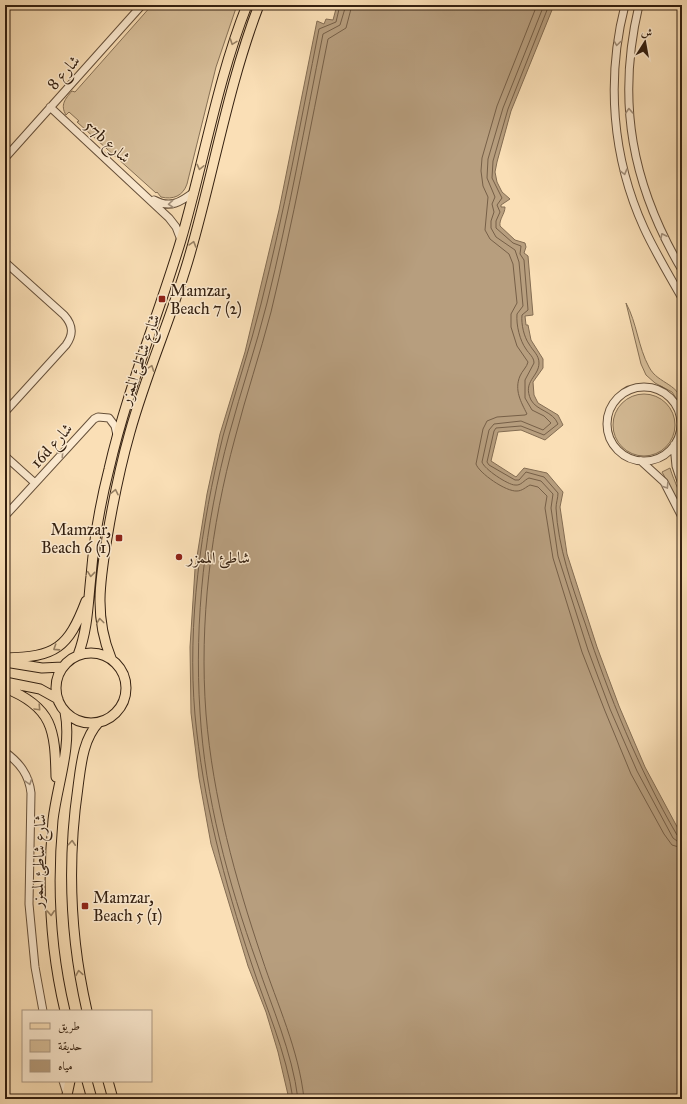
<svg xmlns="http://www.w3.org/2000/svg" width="687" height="1104" font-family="'IM FELL Great Primer',Amiri,serif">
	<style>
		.green { fill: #d8bf9a; stroke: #867055 }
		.water { fill: #b79e7e; stroke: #836c52 }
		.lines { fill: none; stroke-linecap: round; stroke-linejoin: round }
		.shore { stroke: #765f47; stroke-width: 1 }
		.minor-casing { stroke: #66503a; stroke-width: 9 }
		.major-casing { stroke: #342010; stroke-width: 11 }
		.minor { stroke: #fcead0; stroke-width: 7 }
		.major { stroke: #fadfb6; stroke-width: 9 }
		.oneway { stroke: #978063 }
		.oneway2 { stroke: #a28f7a }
		.poi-dot { fill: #8f2418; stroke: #fcead0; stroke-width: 1.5 }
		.labels { text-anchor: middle; stroke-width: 3; stroke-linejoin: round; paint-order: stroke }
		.street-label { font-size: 16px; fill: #342010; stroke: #fcead0 }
		.poi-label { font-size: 16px; fill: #342010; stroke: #fcead0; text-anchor: start }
	</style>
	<rect width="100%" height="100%" fill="#fadfb6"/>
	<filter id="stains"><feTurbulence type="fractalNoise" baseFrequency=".005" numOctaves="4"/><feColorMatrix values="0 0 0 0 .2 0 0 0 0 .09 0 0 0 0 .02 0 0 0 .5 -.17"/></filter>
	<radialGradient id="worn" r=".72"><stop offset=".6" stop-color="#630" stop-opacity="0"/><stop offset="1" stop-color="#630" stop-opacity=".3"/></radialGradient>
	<path class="green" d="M152 5H237L216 67 187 184C183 196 173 200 161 197L157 192 156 193 77 122 79 121 69 112 66 115C60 105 65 99 72 91L75 92Z
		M626 303C637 323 638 347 649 367 658 385 682 383 682 407L672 392 655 383 646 375 641 364Z
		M613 425a31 31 0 1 1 62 0a31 31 0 1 1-62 0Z
		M670 468C674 482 682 494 682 508L662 472Z"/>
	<path class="water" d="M337 5H554L511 111 497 162 495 172 497 182 502 192 510 199 501 205V207H505C505 214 499 219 500 226L515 240 525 243 526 247 524 253 528 256 533 315 525 316 526 325H528L531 340 543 359V368L533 382 534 395 538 403 558 415 563 425 545 440 521 430 498 432 491 461 516 477 524 468 547 473 563 492 560 507 567 554 597 647 619 706 645 767 682 836V1099H289L278 1052 266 1012 248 966 211 844 199 778 191 713 190 647 195 569 207 494 220 434 245 352 279 210 317 21 324 24 326 19 333 20Z"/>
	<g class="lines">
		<path class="shore" d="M537 5 497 106 482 158 481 171 483 186 488 197 485 230 490 239 509 254 513 264 517 303 511 314V327L517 346 528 362C527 367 522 371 520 376 514 390 521 402 527 414L525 415 497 417 487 421 483 429 476 464C479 473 506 492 517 491 522 491 526 487 530 485L538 487 547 496 545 508 553 558 582 652 605 711 631 774 664 834 672 845 682 848
			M544 5 503 108 488 159 487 178 495 197 492 204 494 212 491 221V228L496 237 515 250 519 262 523 306 517 314C516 325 520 341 526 349 529 354 534 357 534 363L525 380V398L532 410 544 416 551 423 543 430 521 421 494 424 489 430 482 462C484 469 508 485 515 485 521 486 524 480 529 478L541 481 553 494 551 508 558 556 588 650 610 709 637 771 673 838 677 841 682 842
			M549 5 508 109 493 161 492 178 502 198 497 205 500 212 496 221V228L513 243 521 246 520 254 524 260 528 310 522 315C521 324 524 337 529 344 533 351 539 355 539 363 539 377 522 381 531 400 537 411 553 411 558 424L544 435 521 426 496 428 494 431 487 462 489 465 515 480H519L526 472 544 477 558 493C558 498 556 503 556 508 558 547 572 586 585 623 609 696 638 768 677 835L682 837
			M293 1099C286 1051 266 1008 251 962 224 881 203 800 195 715 187 623 201 526 223 436 235 392 250 348 261 304 284 213 301 121 319 29L336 22 340 5
			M298 1099C292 1051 272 1008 257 963 228 882 205 797 200 712 194 620 205 524 229 435 241 390 256 347 267 303 289 214 305 124 323 34L340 25 346 5
			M304 1099C299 1050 277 1004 262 958 235 878 213 798 206 714 199 622 211 526 235 438 246 395 260 354 271 312 293 221 310 130 328 39L346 28 352 5"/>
		<defs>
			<path id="minor" d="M625 5C606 79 612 158 644 228 655 252 669 275 682 298
				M639 5C616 102 632 185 682 270
				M50 107 169 218 176 227 181 240
				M5 158 142 5
				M154 200C170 209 181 202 194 192
				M5 262 64 315C73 325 74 334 66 345L5 412
				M607 424a37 37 0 1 1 74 0a37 37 0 1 1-74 0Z
				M674 445 676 466 682 484
				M5 456 35 483
				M641 461 664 482 682 517
				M5 516 94 419 98 417 109 418 115 426 117 435
				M5 752C20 763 29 775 31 793L29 904 35 967 43 1011
				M63 1081 67 1094"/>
			<path id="major" d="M56 688a35 35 0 1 1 70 0a35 35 0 1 1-70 0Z
				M78 655C88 629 88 603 91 576 94 540 100 504 109 469 127 390 158 317 181 240 204 161 217 81 247 5
				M5 658C56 657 68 648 86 601
				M111 658C94 617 100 581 107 538 113 502 120 467 130 432 147 371 173 314 190 254 214 171 228 86 259 5
				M5 662 42 668 63 667
				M5 682 40 689 58 699
				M5 688C53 707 55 730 56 777
				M65 712C72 747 57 785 53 820 47 884 50 948 65 1011
				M87 1011C70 937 67 863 78 787 81 764 83 739 99 722
				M87 1081 92 1099
				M108 1081 113 1099
				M67 1095 70 1081"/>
		</defs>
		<use href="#minor" class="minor-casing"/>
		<use href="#major" class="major-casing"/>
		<use href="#minor" class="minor"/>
		<use href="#major" class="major"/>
	</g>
	<defs><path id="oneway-chevron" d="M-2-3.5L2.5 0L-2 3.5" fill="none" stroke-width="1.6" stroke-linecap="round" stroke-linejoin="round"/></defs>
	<g class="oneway">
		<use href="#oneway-chevron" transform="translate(233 42) rotate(110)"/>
		<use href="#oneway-chevron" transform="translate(200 167) rotate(103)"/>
		<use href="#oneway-chevron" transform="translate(193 244) rotate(-74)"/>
		<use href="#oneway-chevron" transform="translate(151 368) rotate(-70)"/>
		<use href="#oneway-chevron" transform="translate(115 492) rotate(-78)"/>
		<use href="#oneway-chevron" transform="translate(91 574) rotate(96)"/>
		<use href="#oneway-chevron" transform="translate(100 621) rotate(-97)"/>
		<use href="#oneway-chevron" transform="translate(56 648) rotate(147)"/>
		<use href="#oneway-chevron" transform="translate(38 708) rotate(47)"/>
		<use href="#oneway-chevron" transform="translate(72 843) rotate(-86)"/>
		<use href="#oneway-chevron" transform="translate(51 913) rotate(87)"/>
		<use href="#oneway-chevron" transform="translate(79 973) rotate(-99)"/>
	</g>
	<g class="oneway2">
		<use href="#oneway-chevron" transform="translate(617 43) rotate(98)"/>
		<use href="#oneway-chevron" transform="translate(629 111) rotate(-93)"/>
		<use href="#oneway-chevron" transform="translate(624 172) rotate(75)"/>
		<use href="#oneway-chevron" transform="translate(171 204) rotate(175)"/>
		<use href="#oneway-chevron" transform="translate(663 236) rotate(-116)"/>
		<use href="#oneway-chevron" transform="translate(61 454) rotate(-48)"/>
		<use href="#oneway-chevron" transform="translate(666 486) rotate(57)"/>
		<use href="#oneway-chevron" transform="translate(29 782) rotate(72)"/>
	</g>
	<g class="poi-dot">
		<rect x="158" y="295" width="8" height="8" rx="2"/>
		<rect x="115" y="534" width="8" height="8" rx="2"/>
		<circle cx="179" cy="557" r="4"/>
		<rect x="81" y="902" width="8" height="8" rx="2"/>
	</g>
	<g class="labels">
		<g class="street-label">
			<text transform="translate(63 72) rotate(-48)" y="6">شارع 8</text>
			<text transform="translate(108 141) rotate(42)" y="6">57b شارع</text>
			<text transform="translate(139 359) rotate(-71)" y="6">شارع شاطئ الممزر</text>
			<text transform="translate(51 445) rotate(-48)" y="6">16d شارع</text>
			<text transform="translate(38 861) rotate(-88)" y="6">شارع شاطئ الممزر</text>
		</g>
		<g class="poi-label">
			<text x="170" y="296">Mamzar,<tspan x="170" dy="18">Beach 7 (2)</tspan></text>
			<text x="111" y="535" text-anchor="end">Mamzar,<tspan x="111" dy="18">Beach 6 (1)</tspan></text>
			<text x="187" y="563">شاطئ الممزر</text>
			<text x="93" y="903">Mamzar,<tspan x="93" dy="18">Beach 5 (1)</tspan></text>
		</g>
	</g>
	<rect width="687" height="1104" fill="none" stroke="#fadfb6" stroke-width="20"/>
	<rect x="6" y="6" width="675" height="1092" fill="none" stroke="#342010" stroke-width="2"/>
	<rect x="10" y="10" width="667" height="1084" fill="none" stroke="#342010"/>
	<rect x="22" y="1010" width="130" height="72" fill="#fcead0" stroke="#ac9983"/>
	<rect x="30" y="1023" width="20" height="6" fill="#fadfb6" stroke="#ac9983"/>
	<text x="58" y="1030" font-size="12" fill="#342010">طريق</text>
	<rect x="30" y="1040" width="20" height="12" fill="#d8bf9a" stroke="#ac9983"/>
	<text x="58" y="1050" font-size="12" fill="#342010">حديقة</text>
	<rect x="30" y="1060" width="20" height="12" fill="#b79e7e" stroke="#ac9983"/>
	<text x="58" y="1070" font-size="12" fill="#342010">مياه</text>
	<g transform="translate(645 42) rotate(11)" stroke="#fcead0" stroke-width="3" paint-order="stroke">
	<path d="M0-3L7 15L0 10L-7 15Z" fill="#342010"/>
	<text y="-6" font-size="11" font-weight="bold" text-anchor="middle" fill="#342010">ش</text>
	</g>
	<rect width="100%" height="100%" filter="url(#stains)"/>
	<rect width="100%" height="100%" fill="url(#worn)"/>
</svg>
